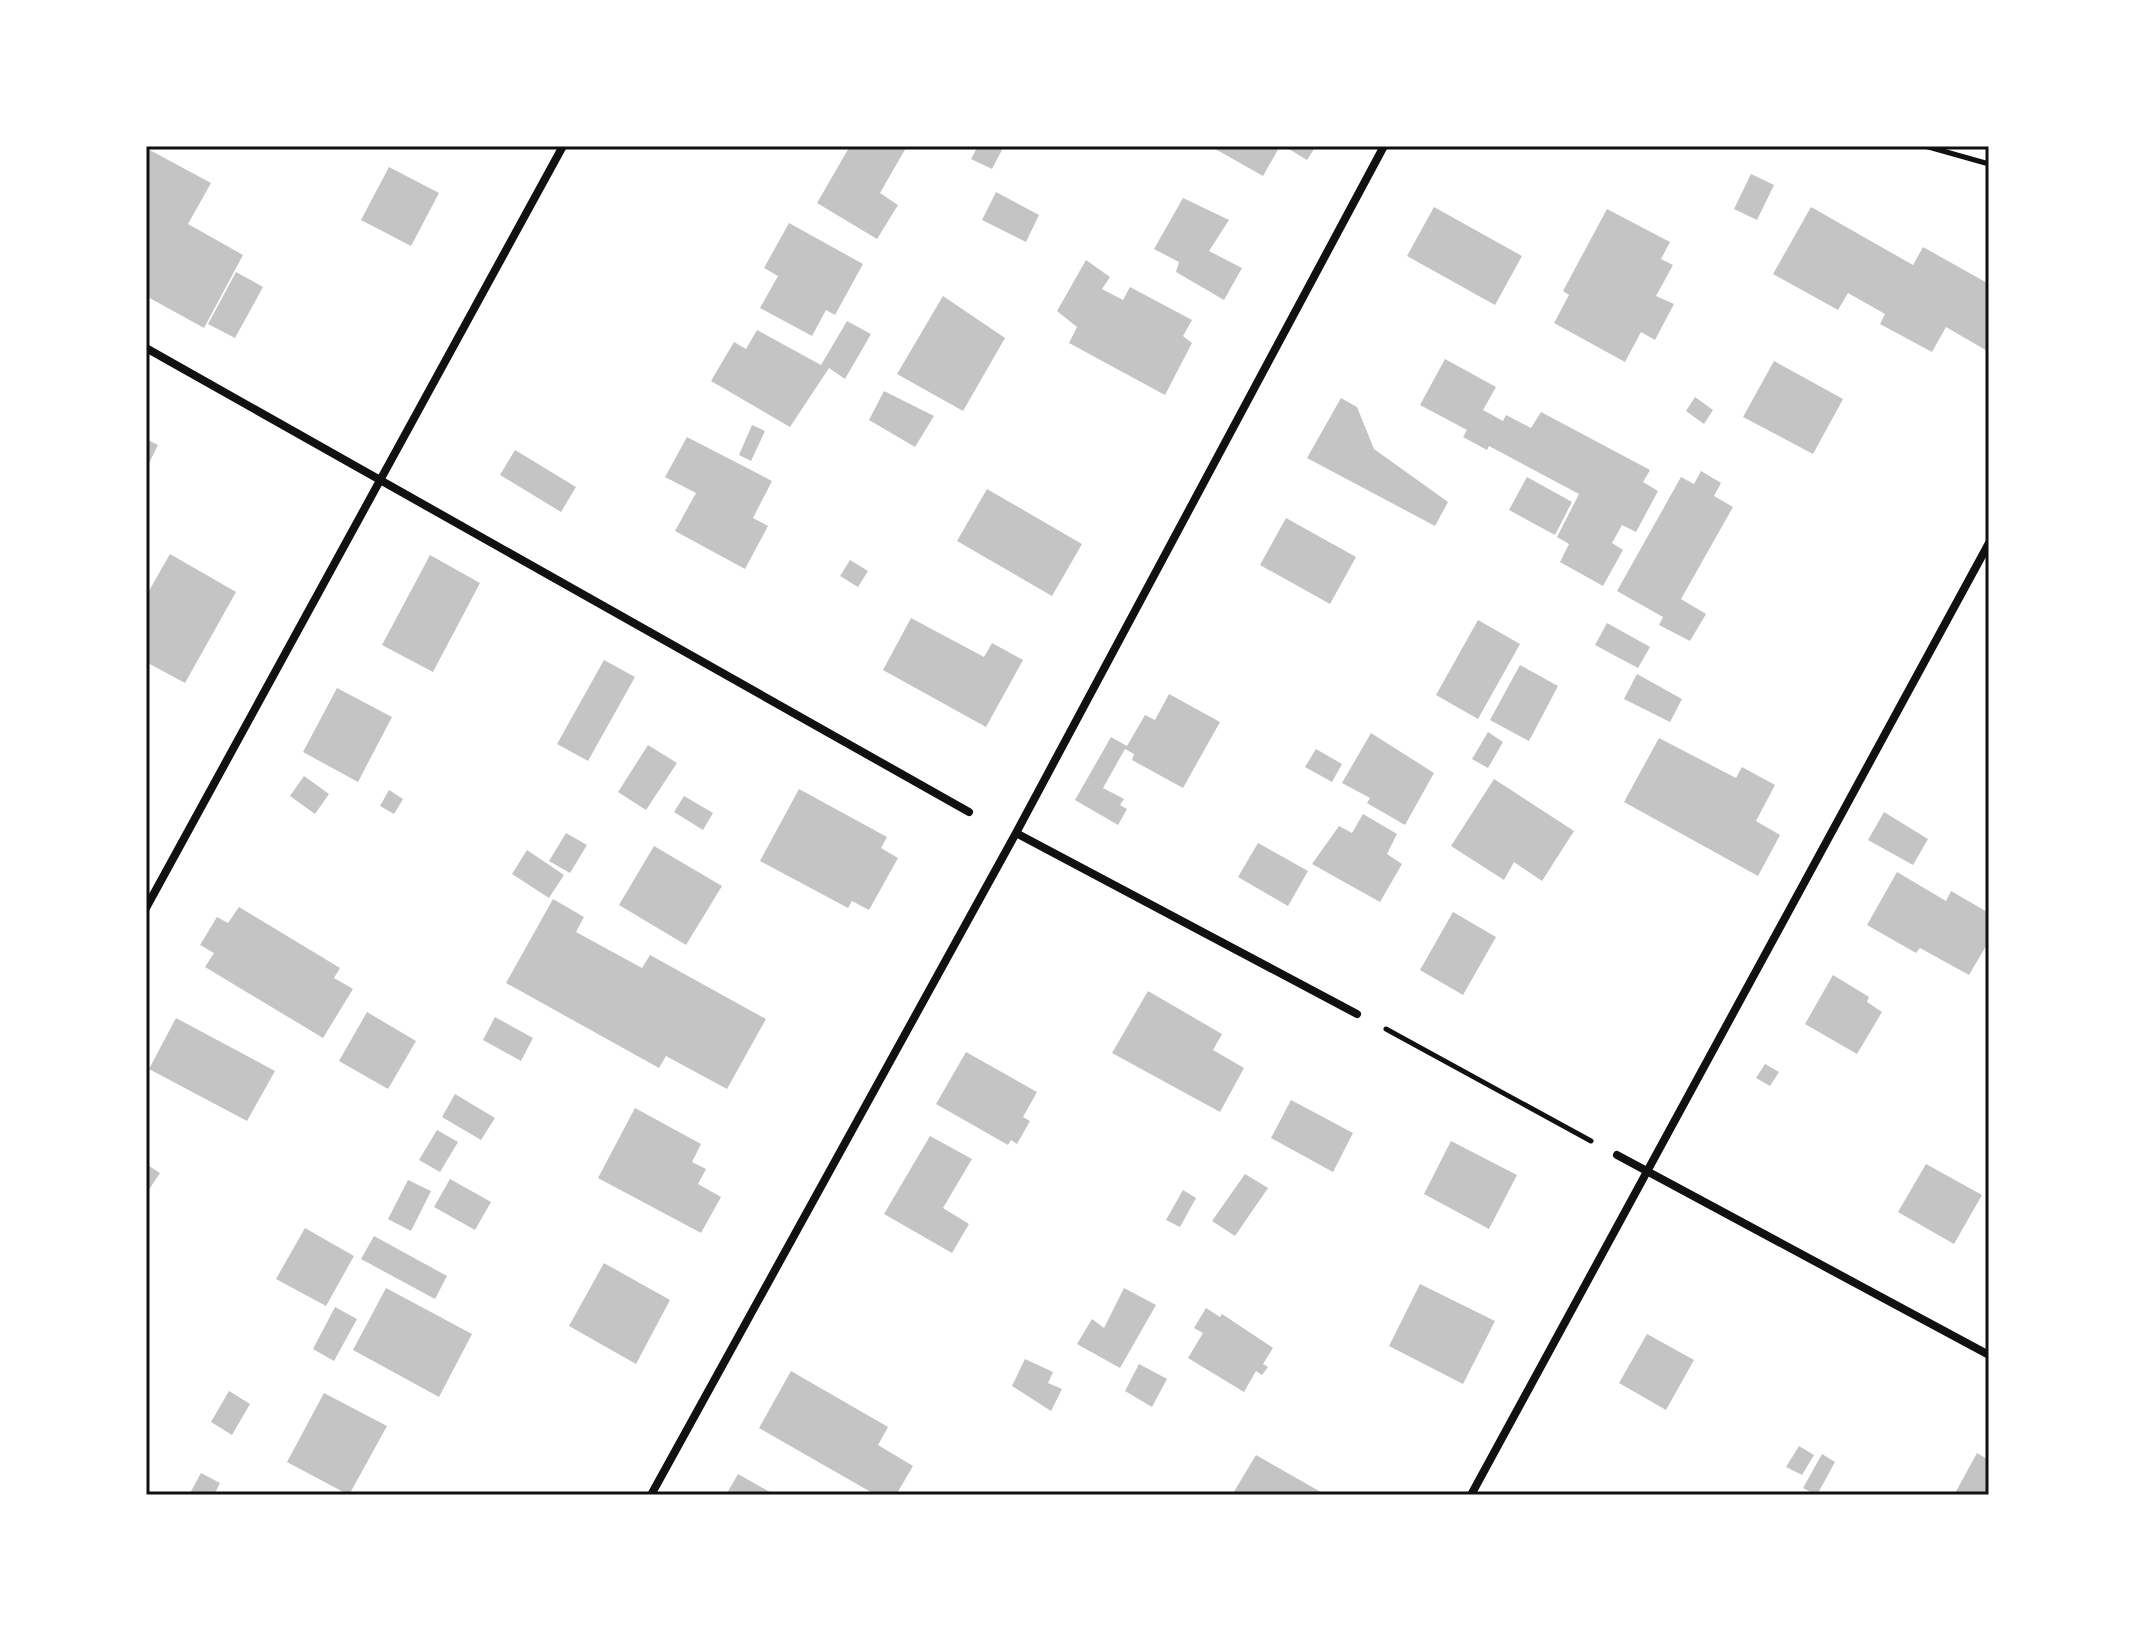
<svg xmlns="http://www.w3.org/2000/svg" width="2135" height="1641" font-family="'IBM Plex Sans',sans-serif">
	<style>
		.building { fill: #c4c4c4 }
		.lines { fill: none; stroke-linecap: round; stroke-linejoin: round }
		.path { stroke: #111; stroke-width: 5 }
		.minor { stroke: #111; stroke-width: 8 }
		.neatline { fill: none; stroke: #111; stroke-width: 3 }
	</style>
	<rect width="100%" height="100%" fill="#fff"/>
	<path class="building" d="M850 146H907L880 193 898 205 877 239 817 203Z
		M978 146H1004L992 169 971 159Z
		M1210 146H1280L1263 176Z
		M1284 146H1316L1307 160Z
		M146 148 211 183 188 224 243 255 204 328 146 296Z
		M389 167 439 193 411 246 361 220Z
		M1751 174 1774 185 1757 220 1734 209Z
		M996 192 1039 215 1026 242 982 220Z
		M1183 198 1229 220 1209 251 1242 268 1224 300 1176 272 1179 262 1154 249Z
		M1434 207 1522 256 1495 305 1407 256Z
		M1811 207 1913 265 1923 247 1989 284V352L1946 327 1932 352 1880 324 1885 314 1848 293 1838 310 1773 274Z
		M1607 209 1670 242 1661 259 1673 265 1656 296 1674 304 1655 340 1641 332 1625 362 1554 323 1569 295 1563 291Z
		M789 223 863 264 835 315 826 310 812 336 760 308 778 276 764 268Z
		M1086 260 1110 277 1102 289 1123 300 1130 287 1192 320 1183 336 1192 343 1165 395 1069 343 1077 327 1057 311Z
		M236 272 263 287 235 338 208 324Z
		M943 296 1005 338 963 411 897 374Z
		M847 321 871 334 845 379 829 368 790 427 711 381 734 342 746 349 757 330 821 365Z
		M1445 359 1496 387 1483 410 1503 421 1506 415 1531 428 1541 412 1650 470 1643 482 1658 491 1636 532 1622 525 1612 543 1623 550 1603 586 1560 562 1569 544 1557 537 1579 494 1489 446 1487 450 1463 437 1467 430 1420 405Z
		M1774 361 1843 399 1813 454 1743 417Z
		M884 391 934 416 915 447 869 420Z
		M1695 397 1713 410 1704 424 1686 411Z
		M1341 398 1357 407 1374 449 1448 502 1435 526 1307 458Z
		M752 425 765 431 751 461 739 455Z
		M687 437 772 481 753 518 768 526 745 569 675 531 696 493 665 477Z
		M146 439 158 445 146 469Z
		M515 450 576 487 561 512 500 475Z
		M1701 471 1721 483 1714 496 1733 507 1681 599 1706 614 1690 641 1659 625 1663 617 1617 591 1681 477 1694 484Z
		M1527 477 1572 502 1555 535 1509 510Z
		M987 489 1082 544 1052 596 957 541Z
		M1286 518 1356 557 1330 604 1260 565Z
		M170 554 236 592 185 683 146 662V596Z
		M430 555 480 583 433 672 382 645Z
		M850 560 868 571 858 587 840 576Z
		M911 618 984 657 992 643 1023 660 986 727 883 670Z
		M1478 620 1520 644 1478 719 1436 695Z
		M1607 623 1650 647 1638 668 1595 645Z
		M604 660 635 677 588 761 557 744Z
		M1520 665 1558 686 1529 741 1490 720Z
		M1637 674 1682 699 1670 722 1624 699Z
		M337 688 392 717 358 782 303 752Z
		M1169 694 1220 722 1183 788 1132 760 1134 754 1125 749 1103 788 1124 799 1120 805 1127 809 1118 825 1075 800 1111 737 1127 746 1145 715 1155 720Z
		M1488 732 1503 742 1488 768 1472 759Z
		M1371 733 1434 773 1405 825 1367 803 1370 798 1342 783Z
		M1659 738 1736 778 1742 767 1775 785 1756 821 1780 835 1758 876 1624 802Z
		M648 745 677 763 646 810 618 792Z
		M1316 749 1342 764 1332 782 1305 767Z
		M304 776 329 794 315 814 290 796Z
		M1494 779 1574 831 1542 881 1514 862 1504 880 1451 846Z
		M799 789 887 837 881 848 898 858 869 910 852 901 848 908 760 861Z
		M389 790 403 799 394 814 380 806Z
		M684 796 713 813 703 830 674 812Z
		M1884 812 1928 839 1913 865 1868 840Z
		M1363 814 1397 834 1387 854 1402 864 1380 902 1312 864 1339 826 1352 833Z
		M566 833 587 845 570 873 549 861Z
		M1258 843 1308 871 1288 906 1238 877Z
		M654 846 722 886 686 945 619 905Z
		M527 850 564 875 549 898 512 874Z
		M1897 872 1946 901 1951 891 1989 913V941L1969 975 1920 948 1916 953 1867 925Z
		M553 899 584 917 576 932 642 968 650 955 766 1019 727 1089 666 1056 659 1068 506 983Z
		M239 907 340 968 334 978 353 989 323 1038 205 967 214 953 200 945 217 917 228 923Z
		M1453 912 1496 937 1463 995 1420 970Z
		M1833 975 1869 997 1867 1002 1882 1012 1857 1054 1805 1024Z
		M1148 991 1222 1034 1213 1050 1244 1068 1220 1112 1112 1053Z
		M367 1012 416 1041 388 1089 339 1061Z
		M495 1017 533 1038 521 1061 483 1040Z
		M176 1018 275 1071 247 1121 149 1069Z
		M966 1052 1037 1092 1023 1117 1030 1121 1017 1144 1011 1140 1008 1145 936 1104Z
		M1765 1064 1779 1072 1770 1086 1756 1078Z
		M455 1094 495 1118 481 1140 442 1117Z
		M1291 1100 1353 1133 1333 1172 1271 1138Z
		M635 1108 701 1144 692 1162 706 1169 698 1184 721 1197 701 1233 598 1178Z
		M437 1130 458 1142 440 1172 419 1160Z
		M930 1136 972 1159 943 1208 969 1224 952 1253 884 1214Z
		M1451 1141 1517 1175 1489 1229 1424 1194Z
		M146 1164 160 1173 146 1194Z
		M1926 1164 1982 1195 1954 1244 1898 1212Z
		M1245 1174 1268 1188 1235 1236 1212 1221Z
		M450 1179 491 1202 475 1230 434 1207Z
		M408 1180 431 1191 411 1231 388 1219Z
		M1183 1190 1196 1198 1180 1227 1166 1220Z
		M305 1228 354 1256 326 1306 276 1279Z
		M374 1236 447 1276 435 1299 361 1259Z
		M604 1263 670 1300 636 1364 569 1326Z
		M1420 1284 1495 1321 1463 1384 1389 1346Z
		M386 1288 472 1334 439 1397 353 1350Z
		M1124 1288 1156 1305 1120 1368 1077 1344 1092 1319 1104 1328Z
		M335 1307 357 1319 334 1361 313 1349Z
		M1206 1308 1220 1317 1222 1314 1273 1348 1263 1364 1268 1367 1262 1375 1256 1371 1244 1392 1188 1358 1203 1333 1194 1328Z
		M1647 1334 1694 1360 1666 1410 1619 1383Z
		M1025 1359 1053 1372 1048 1383 1062 1389 1051 1411 1012 1386Z
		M1139 1364 1167 1379 1152 1407 1125 1391Z
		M791 1371 888 1427 878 1445 913 1466 896 1495H876L759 1428Z
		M229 1391 250 1404 232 1435 211 1422Z
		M324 1393 387 1426 349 1495 287 1462Z
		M1799 1446 1814 1455 1802 1475 1786 1467Z
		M1977 1453 1989 1460V1495H1954Z
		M1822 1454 1835 1462 1817 1495 1803 1488Z
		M1256 1455 1326 1495H1232Z
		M201 1473 220 1483 214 1495H189Z
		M738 1474 775 1495H726Z"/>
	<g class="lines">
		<path class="path" d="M1925 146 1989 164
			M1386 1029 1591 1141"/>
		<path class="minor" d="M146 348 969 812
			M1016 833 1357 1014
			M146 908 563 146
			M1617 1155 1989 1355
			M651 1495 1016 833 1384 146
			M1471 1495 1989 543"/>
	</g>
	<rect width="2135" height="1641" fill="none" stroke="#ffffff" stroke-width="296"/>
	<rect x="148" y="148" width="1839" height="1345" class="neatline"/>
</svg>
